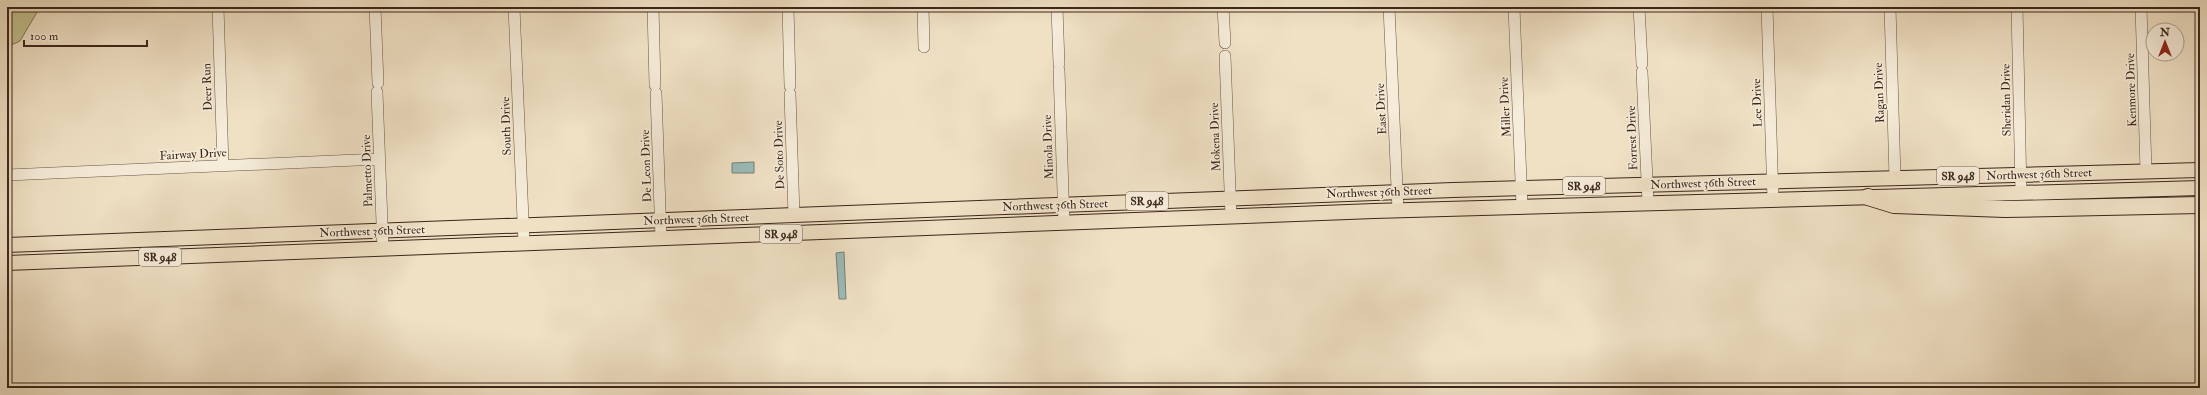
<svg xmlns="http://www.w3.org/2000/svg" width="2207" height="395" font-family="'IM FELL Double Pica',serif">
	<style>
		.green { fill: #c1c18f; stroke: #7e7455 }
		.water { fill: #9bbcba; stroke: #75807a }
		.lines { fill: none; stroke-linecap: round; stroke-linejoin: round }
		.minor-casing { stroke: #695546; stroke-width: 12 }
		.major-casing { stroke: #3c261b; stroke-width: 16 }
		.highway-casing { stroke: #3c261b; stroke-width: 18 }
		.minor { stroke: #f5ecd9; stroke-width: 11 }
		.major { stroke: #f0e1c5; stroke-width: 14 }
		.highway { stroke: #f0e1c5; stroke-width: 16 }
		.labels { text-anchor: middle; stroke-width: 3; stroke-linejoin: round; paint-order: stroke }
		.shield { fill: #f5ecd9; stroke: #746154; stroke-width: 1 }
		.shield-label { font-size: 11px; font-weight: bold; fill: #3c261b }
		.street-label { font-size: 12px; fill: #3c261b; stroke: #f5ecd9 }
	</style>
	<rect width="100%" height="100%" fill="#f0e1c5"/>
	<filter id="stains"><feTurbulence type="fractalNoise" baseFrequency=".005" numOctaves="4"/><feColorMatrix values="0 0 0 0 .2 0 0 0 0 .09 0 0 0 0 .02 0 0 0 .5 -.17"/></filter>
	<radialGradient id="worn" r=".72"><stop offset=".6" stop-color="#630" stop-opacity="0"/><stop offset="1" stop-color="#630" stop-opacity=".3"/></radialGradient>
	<path class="green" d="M7 7H40L20 41 7 47Z"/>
	<path class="water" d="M754 162V173H732V163Z
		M844 252 846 299H839L836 253Z"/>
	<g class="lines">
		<defs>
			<path id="minor" d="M218 7 223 166
				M375 7 378 83
				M514 7 524 243
				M653 7 655 85
				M788 7 790 86
				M923 7 924 47
				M1057 7 1059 64
				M1223 7 1225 43
				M1389 7 1398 210
				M1514 7 1522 206
				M1639 7 1642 64
				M1767 7 1773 199
				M1890 7 1895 178
				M2017 7 2021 192
				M2141 7 2146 171
				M1225 56 1231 216
				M1059 70 1064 223
				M1642 72 1648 202
				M377 92 383 249
				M656 93 661 238
				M790 94 794 215
				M7 175 380 159"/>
			<path id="major" d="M7 245 1453 190 2200 170
				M7 263 1374 211 2200 188"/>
			<path id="highway" d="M1868 197 1894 205 2005 209 2200 205"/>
		</defs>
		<use href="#minor" class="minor-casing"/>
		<use href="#major" class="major-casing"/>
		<use href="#highway" class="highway-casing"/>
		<use href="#minor" class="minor"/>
		<use href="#major" class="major"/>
		<use href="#highway" class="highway"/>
	</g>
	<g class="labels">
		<g class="shield">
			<rect x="1937" y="167" width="42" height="18" rx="3"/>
			<rect x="1563" y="177" width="42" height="18" rx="3"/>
			<rect x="1126" y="192" width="42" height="18" rx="3"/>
			<rect x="760" y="225" width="42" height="18" rx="3"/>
			<rect x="139" y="248" width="42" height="18" rx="3"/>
		</g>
		<g class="shield-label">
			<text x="1958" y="180">SR 948</text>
			<text x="1584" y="190">SR 948</text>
			<text x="1147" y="205">SR 948</text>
			<text x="781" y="238">SR 948</text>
			<text x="160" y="261">SR 948</text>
		</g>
		<g class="street-label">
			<text transform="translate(207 87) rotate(-92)" y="4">Deer Run</text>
			<text transform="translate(2131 90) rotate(-92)" y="4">Kenmore Drive</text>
			<text transform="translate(1879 93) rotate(-92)" y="4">Ragan Drive</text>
			<text transform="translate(2006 100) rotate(-91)" y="4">Sheridan Drive</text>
			<text transform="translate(1757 103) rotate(-92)" y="4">Lee Drive</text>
			<text transform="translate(1505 107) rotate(-93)" y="4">Miller Drive</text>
			<text transform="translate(1381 109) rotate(-93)" y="4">East Drive</text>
			<text transform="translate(506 126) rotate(-92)" y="4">South Drive</text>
			<text transform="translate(1215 137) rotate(-92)" y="4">Mokena Drive</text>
			<text transform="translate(1632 138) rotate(-92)" y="4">Forrest Drive</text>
			<text transform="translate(1048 147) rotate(-92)" y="4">Minola Drive</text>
			<text transform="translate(193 154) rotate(-3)" y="4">Fairway Drive</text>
			<text transform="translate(779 155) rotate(-92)" y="4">De Soto Drive</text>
			<text transform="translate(646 166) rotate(-92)" y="4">De Leon Drive</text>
			<text transform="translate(367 171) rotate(-92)" y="4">Palmetto Drive</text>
			<text transform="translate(2039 174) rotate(-2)" y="4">Northwest 36th Street</text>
			<text transform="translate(1703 183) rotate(-2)" y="4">Northwest 36th Street</text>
			<text transform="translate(1379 192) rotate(-2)" y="4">Northwest 36th Street</text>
			<text transform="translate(1055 205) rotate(-2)" y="4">Northwest 36th Street</text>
			<text transform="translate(696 219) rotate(-2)" y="4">Northwest 36th Street</text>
			<text transform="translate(372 231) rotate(-2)" y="4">Northwest 36th Street</text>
		</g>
	</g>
	<rect width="2207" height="395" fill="none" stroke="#f0e1c5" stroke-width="24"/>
	<rect x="8" y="8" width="2191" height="379" fill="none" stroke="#3c261b" stroke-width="2"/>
	<rect x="12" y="12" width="2183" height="371" fill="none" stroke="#3c261b"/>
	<g transform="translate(2165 42)"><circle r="19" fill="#f5ecd9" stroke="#ab9d8d"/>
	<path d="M0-3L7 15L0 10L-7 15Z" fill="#8f2418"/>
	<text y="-6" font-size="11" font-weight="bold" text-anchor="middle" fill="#3c261b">N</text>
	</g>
	<path d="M24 40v6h123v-6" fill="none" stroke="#3c261b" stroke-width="2"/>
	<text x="30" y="40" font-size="12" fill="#3c261b" stroke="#f5ecd9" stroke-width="3" paint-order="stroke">100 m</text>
	<rect width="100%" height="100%" filter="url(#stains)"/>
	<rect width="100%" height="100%" fill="url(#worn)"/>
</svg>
